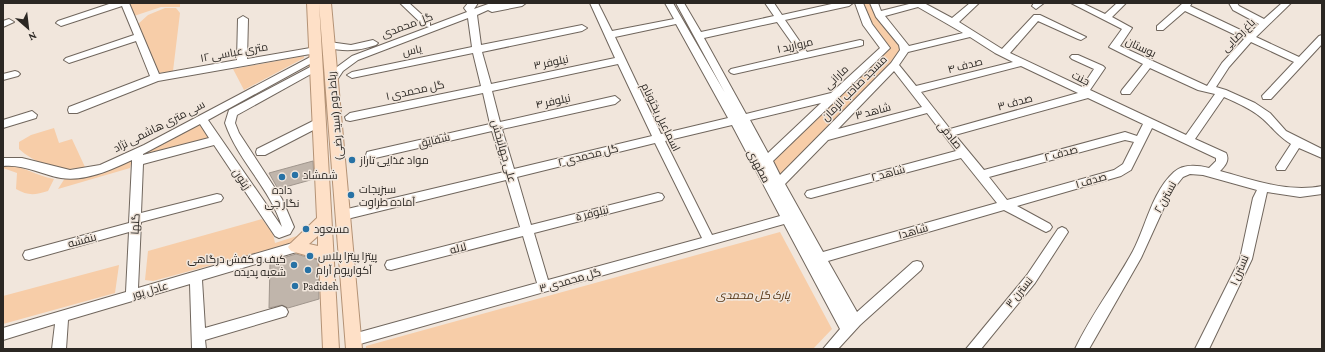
<svg xmlns="http://www.w3.org/2000/svg" width="1325" height="352" font-family="'Crimson Pro',Cairo,serif">
	<style>
		.green { fill: #f7cda8 }
		.building { fill: #c0b5ab; stroke: #a0968d }
		.lines { fill: none; stroke-linecap: round; stroke-linejoin: round }
		.minor-casing { stroke: #70665d; stroke-width: 2 }
		.major-casing { stroke: #b49275; stroke-width: 2 }
		.minor { fill: #fff; fill-rule: evenodd }
		.major { fill: #fee0c7; fill-rule: evenodd }
		.poi-dot { fill: #2772a5; stroke: #f1e6dc; stroke-width: 1.5 }
		.labels { text-anchor: middle; stroke-width: 3; stroke-linejoin: round; paint-order: stroke }
		.street-label { font-size: 11px; fill: #2b2723; stroke: #f1e6dc }
		.poi-label { font-size: 11px; fill: #2b2723; stroke: #f1e6dc; text-anchor: start }
		.park-label { font-size: 11px; font-style: italic; fill: #52310f; stroke: #f1e6dc }
	</style>
	<rect width="100%" height="100%" fill="#f1e6dc"/>
	<path class="green" d="M129 3H180V7H161L134 16Z
		M861 3H872L902 44V50L892 64 780 178 769 161 885 51Z
		M165 8H176L180 13 173 71 159 73 137 25 148 15Z
		M304 56V58L244 90 233 69Z
		M199 122 211 139 148 155V148Z
		M54 128 59 143 72 139 85 167C61 173 37 165 19 149V142L31 135Z
		M133 156 130 168 58 189 65 178Z
		M3 164C22 165 36 176 54 179L48 191C35 195 28 196 16 189L17 173 3 168Z
		M262 219 273 234 275 243 300 235 293 243 153 281 145 280 148 251Z
		M780 232 832 329 813 349H366V346Z
		M119 265 115 293 3 324V296Z"/>
	<path class="building" d="M313 161 314 179 278 189 269 173Z
		M296 254 318 260 319 299 288 308 282 305 269 308 270 262Z"/>
	<g class="lines">
		<defs>
			<path id="minor" d="M112 3H129L159 74 237 60 238 19 243 16 248 19 247 59 316 47 321 50 316 53 158 81 77 113H69L68 110 69 107 150 76 136 41 69 63 64 60 66 58 134 35 122 6 61 26 56 23 58 21Z
				M400 3H409L430 22V26L467 12 464 8 468 3H478L474 9 491 3H526L522 6 492 12 488 10 477 15 481 45 582 25 587 28 582 31 482 52 491 84 615 58 590 3H598L612 31 674 19 665 3H673L725 93 676 3H684L701 32 774 16 765 3H774L782 15 836 3H853L849 6 785 20 807 52 860 40 863 41V45L860 46 734 74 731 73 729 71 731 69 799 53 777 22 704 38 746 114 831 93 880 48 863 25 855 3H863L872 24 890 48 773 161 780 175 891 63 900 50 899 45 876 17 870 3H878L881 11 913 3H924L952 18 970 3H979L959 22 1002 49 1034 15H1040L1086 37 1081 40 1078 39 1038 21 1010 53 1082 87 1094 69 1072 59 1070 57 1072 55H1078L1103 66 1105 68 1090 90 1186 135 1215 94 1198 90 1150 68 1130 94H1122L1121 92 1122 90 1143 64 1109 47 1122 29 1071 3H1082L1105 14 1117 3H1126L1112 17 1132 28 1120 46 1207 86 1222 63 1244 39 1185 11 1163 30H1157V26L1183 3H1192L1190 6 1249 34 1259 24 1233 10 1229 3H1237L1239 6 1264 19 1282 3H1291L1256 37 1299 57 1319 36 1322 35V44L1271 99H1263L1262 96 1294 62 1251 42 1229 67 1216 87 1226 90 1255 103 1270 113 1286 131 1322 149V158L1299 148 1285 170H1277L1276 167 1291 144C1278 136 1273 128 1263 119 1252 109 1237 103 1224 97L1195 139 1226 153C1230 160 1225 166 1220 171 1253 180 1288 193 1322 186V194L1300 197 1267 192 1252 259 1209 349H1195L1240 259 1253 198 1257 190 1203 175 1190 174 1183 177 1171 192 1141 258 1089 349H1075C1091 315 1115 284 1133 251 1146 226 1152 192 1174 172 1183 164 1197 165 1209 168L1216 161V158L1152 128 1131 170 1121 176 1017 206 1050 224 1052 227 1050 230 1046 232 1042 230 1004 210 828 261 857 312 913 262 917 261 921 262 923 266 921 270 860 325 838 349H823L840 329 784 224 353 346 348 344 347 340 348 336 353 334 537 283 523 236 391 270 387 269 385 265 387 261 391 260 520 227 506 180 343 220 339 218 337 215 339 212 343 210 504 172 492 131 371 159 367 158 366 155 367 152 371 151 490 124 483 93 350 121 346 120 345 117 350 113 481 86 473 53 352 78 347 75 352 72 472 47 468 18 358 60 343 71 335 83H329L327 81 337 67 352 56 429 27 424 26ZM918 7 963 33 909 46 885 16ZM676 24 728 118 661 134 615 37ZM970 37 995 53 1013 62 916 86 899 65 908 52ZM618 64 652 136 514 169 502 129 615 104 620 100 615 96 500 122 492 91ZM1021 66 1078 93 950 129 921 92ZM894 71 922 107 838 129ZM1088 98 1143 124 1137 136 1125 132 984 170 955 135ZM821 103 768 153 750 120ZM927 113 956 151 811 190 807 191 805 194 807 197 811 198 961 158 997 203 823 252 785 184 828 140ZM732 125 780 216 712 235 665 141ZM1125 140 1134 142 1123 164 1114 170 1007 200 989 177ZM655 143 702 238 548 280 534 233 658 201 662 200 664 197 662 194 658 193 531 225 517 177Z
				M1034 3H1044L1036 9 1032 6Z
				M9 19 14 22 3 27V21Z
				M373 40 378 43 376 45C358 51 344 52 326 47L324 45 329 42 351 45Z
				M316 54 319 55 321 57 319 59 208 120 282 227C271 189 238 161 225 123L229 110 314 65H320L322 67 320 69 237 115 235 123 239 133 282 199 294 227 290 234 279 238 275 236 214 145 143 164 141 213 217 194 221 195 223 198 221 201 217 202 141 222 138 288 296 242 300 243 302 247 300 251 202 280 205 328 282 306 286 308 288 312 286 316 205 340 206 349H192L190 284 68 320 66 349H52L55 324 3 340V328L126 292 129 232 29 260 25 259 23 255 25 251 29 250 129 223 132 162V160C111 170 84 182 61 178 40 174 24 164 3 166V158H22L70 170 100 165 144 145ZM200 124 209 138 143 155V154Z
				M15 71 18 72 20 74 18 76 3 80V74Z
				M32 111 37 115 36 118 3 128V120Z
				M319 118 324 122 323 125 265 155H257L256 152 257 149Z
				M1062 227 1066 229 1068 232 1035 283 981 349H966L1027 275 1058 229Z"/>
			<path id="major" d="M307 3H319L339 349H323L319 259 291 251 288 247 291 243 317 218ZM318 236V246L309 244Z
				M319 3H331L362 349H346Z"/>
		</defs>
		<use href="#minor" class="minor-casing"/>
		<use href="#major" class="major-casing"/>
		<use href="#minor" class="minor"/>
		<use href="#major" class="major"/>
	</g>
	<g class="poi-dot">
		<circle cx="352" cy="160" r="4"/>
		<circle cx="295" cy="175" r="4"/>
		<circle cx="282" cy="177" r="4"/>
		<circle cx="351" cy="195" r="4"/>
		<circle cx="306" cy="229" r="4"/>
		<circle cx="310" cy="256" r="4"/>
		<circle cx="294" cy="265" r="4"/>
		<circle cx="308" cy="270" r="4"/>
		<circle cx="295" cy="286" r="4"/>
	</g>
	<g class="labels">
		<g class="street-label">
			<text transform="translate(407 25) rotate(-20)" y="4">گل محمدی</text>
			<text transform="translate(1238 35) rotate(-45)" y="4">باغ رضایی</text>
			<text transform="translate(795 45) rotate(-13)" y="4">مروارید ۱</text>
			<text transform="translate(1141 47) rotate(25)" y="4">بوستان</text>
			<text transform="translate(412 50) rotate(-12)" y="4">یاس</text>
			<text transform="translate(234 52) rotate(-10)" y="4">۱۲ متری عباسی</text>
			<text transform="translate(551 62) rotate(-12)" y="4">نیلوفر ۳</text>
			<text transform="translate(965 65) rotate(-14)" y="4">صدف ۴</text>
			<text transform="translate(836 77) rotate(-44)" y="4">مارانی</text>
			<text transform="translate(1081 78) rotate(26)" y="4">جنت</text>
			<text transform="translate(854 88) rotate(-45)" y="4">مسجد صاحب الزمان</text>
			<text transform="translate(415 90) rotate(-12)" y="4">گل محمدی ۱</text>
			<text transform="translate(553 101) rotate(-12)" y="4">نیلوفر ۴</text>
			<text transform="translate(1015 102) rotate(-15)" y="4">صدف ۳</text>
			<text transform="translate(873 111) rotate(-15)" y="4">شاهد ۳</text>
			<text transform="translate(335 116) rotate(-95)" y="4">رباط دوم (سید رضی)</text>
			<text transform="translate(661 117) rotate(64)" y="4">اسماعیل بختونام</text>
			<text transform="translate(159 126) rotate(-27)" y="4">سی متری هاشمی نژاد</text>
			<text transform="translate(950 135) rotate(51)" y="4">صادقی</text>
			<text transform="translate(434 140) rotate(-13)" y="4">شقایق</text>
			<text transform="translate(504 151) rotate(74)" y="4">علی جهانبخش</text>
			<text transform="translate(1061 153) rotate(-15)" y="4">صدف ۲</text>
			<text transform="translate(588 155) rotate(-14)" y="4">گل محمدی ۲</text>
			<text transform="translate(759 166) rotate(62)" y="4">مطهری</text>
			<text transform="translate(888 173) rotate(-15)" y="4">شاهد ۲</text>
			<text transform="translate(242 179) rotate(56)" y="4">زیتون</text>
			<text transform="translate(1091 180) rotate(-16)" y="4">صدف ۱</text>
			<text transform="translate(1165 197) rotate(-61)" y="4">نسترن ۲</text>
			<text transform="translate(592 213) rotate(-14)" y="4">نیلوفر ۵</text>
			<text transform="translate(135 224) rotate(-87)" y="4">گلها</text>
			<text transform="translate(913 231) rotate(-16)" y="4">شاهد۱</text>
			<text transform="translate(82 240) rotate(-15)" y="4">بنفشه</text>
			<text transform="translate(458 248) rotate(-15)" y="4">لاله</text>
			<text transform="translate(1239 270) rotate(-67)" y="4">نسترن ۱</text>
			<text transform="translate(570 280) rotate(-16)" y="4">گل محمدی ۳</text>
			<text transform="translate(150 290) rotate(-16)" y="4">عادل پور</text>
			<text transform="translate(1019 292) rotate(-51)" y="4">نسترن ۳</text>
		</g>
		<g class="poi-label">
			<text x="360" y="164">مواد غذایی تاراز</text>
			<text x="303" y="179">شمشاد</text>
			<text x="359" y="193">سبزیجات<tspan x="359" dy="13">آماده طراوت</tspan></text>
			<text x="282" y="194" text-anchor="middle">داده<tspan x="282" dy="13">نگار جی</tspan></text>
			<text x="314" y="233">مسعود</text>
			<text x="318" y="260">پیتزا پیتزا پلاس</text>
			<text x="286" y="263" text-anchor="end">کیف و کفش درگاهی<tspan x="286" dy="13">شعبه پدیده</tspan></text>
			<text x="316" y="274">آکواریوم آرام</text>
			<text x="303" y="290">Padideh</text>
		</g>
		<g class="park-label">
			<text x="753" y="299">پارک گل محمدی</text>
		</g>
	</g>
	<rect width="1325" height="352" fill="none" stroke="#2b2723" stroke-width="8"/>
	<g transform="translate(28 28) rotate(152)" stroke="#f1e6dc" stroke-width="3" paint-order="stroke">
	<path d="M0-3L7 15L0 10L-7 15Z" fill="#2b2723"/>
	<text y="-6" font-size="11" font-weight="bold" text-anchor="middle" fill="#2b2723">N</text>
	</g>
</svg>
